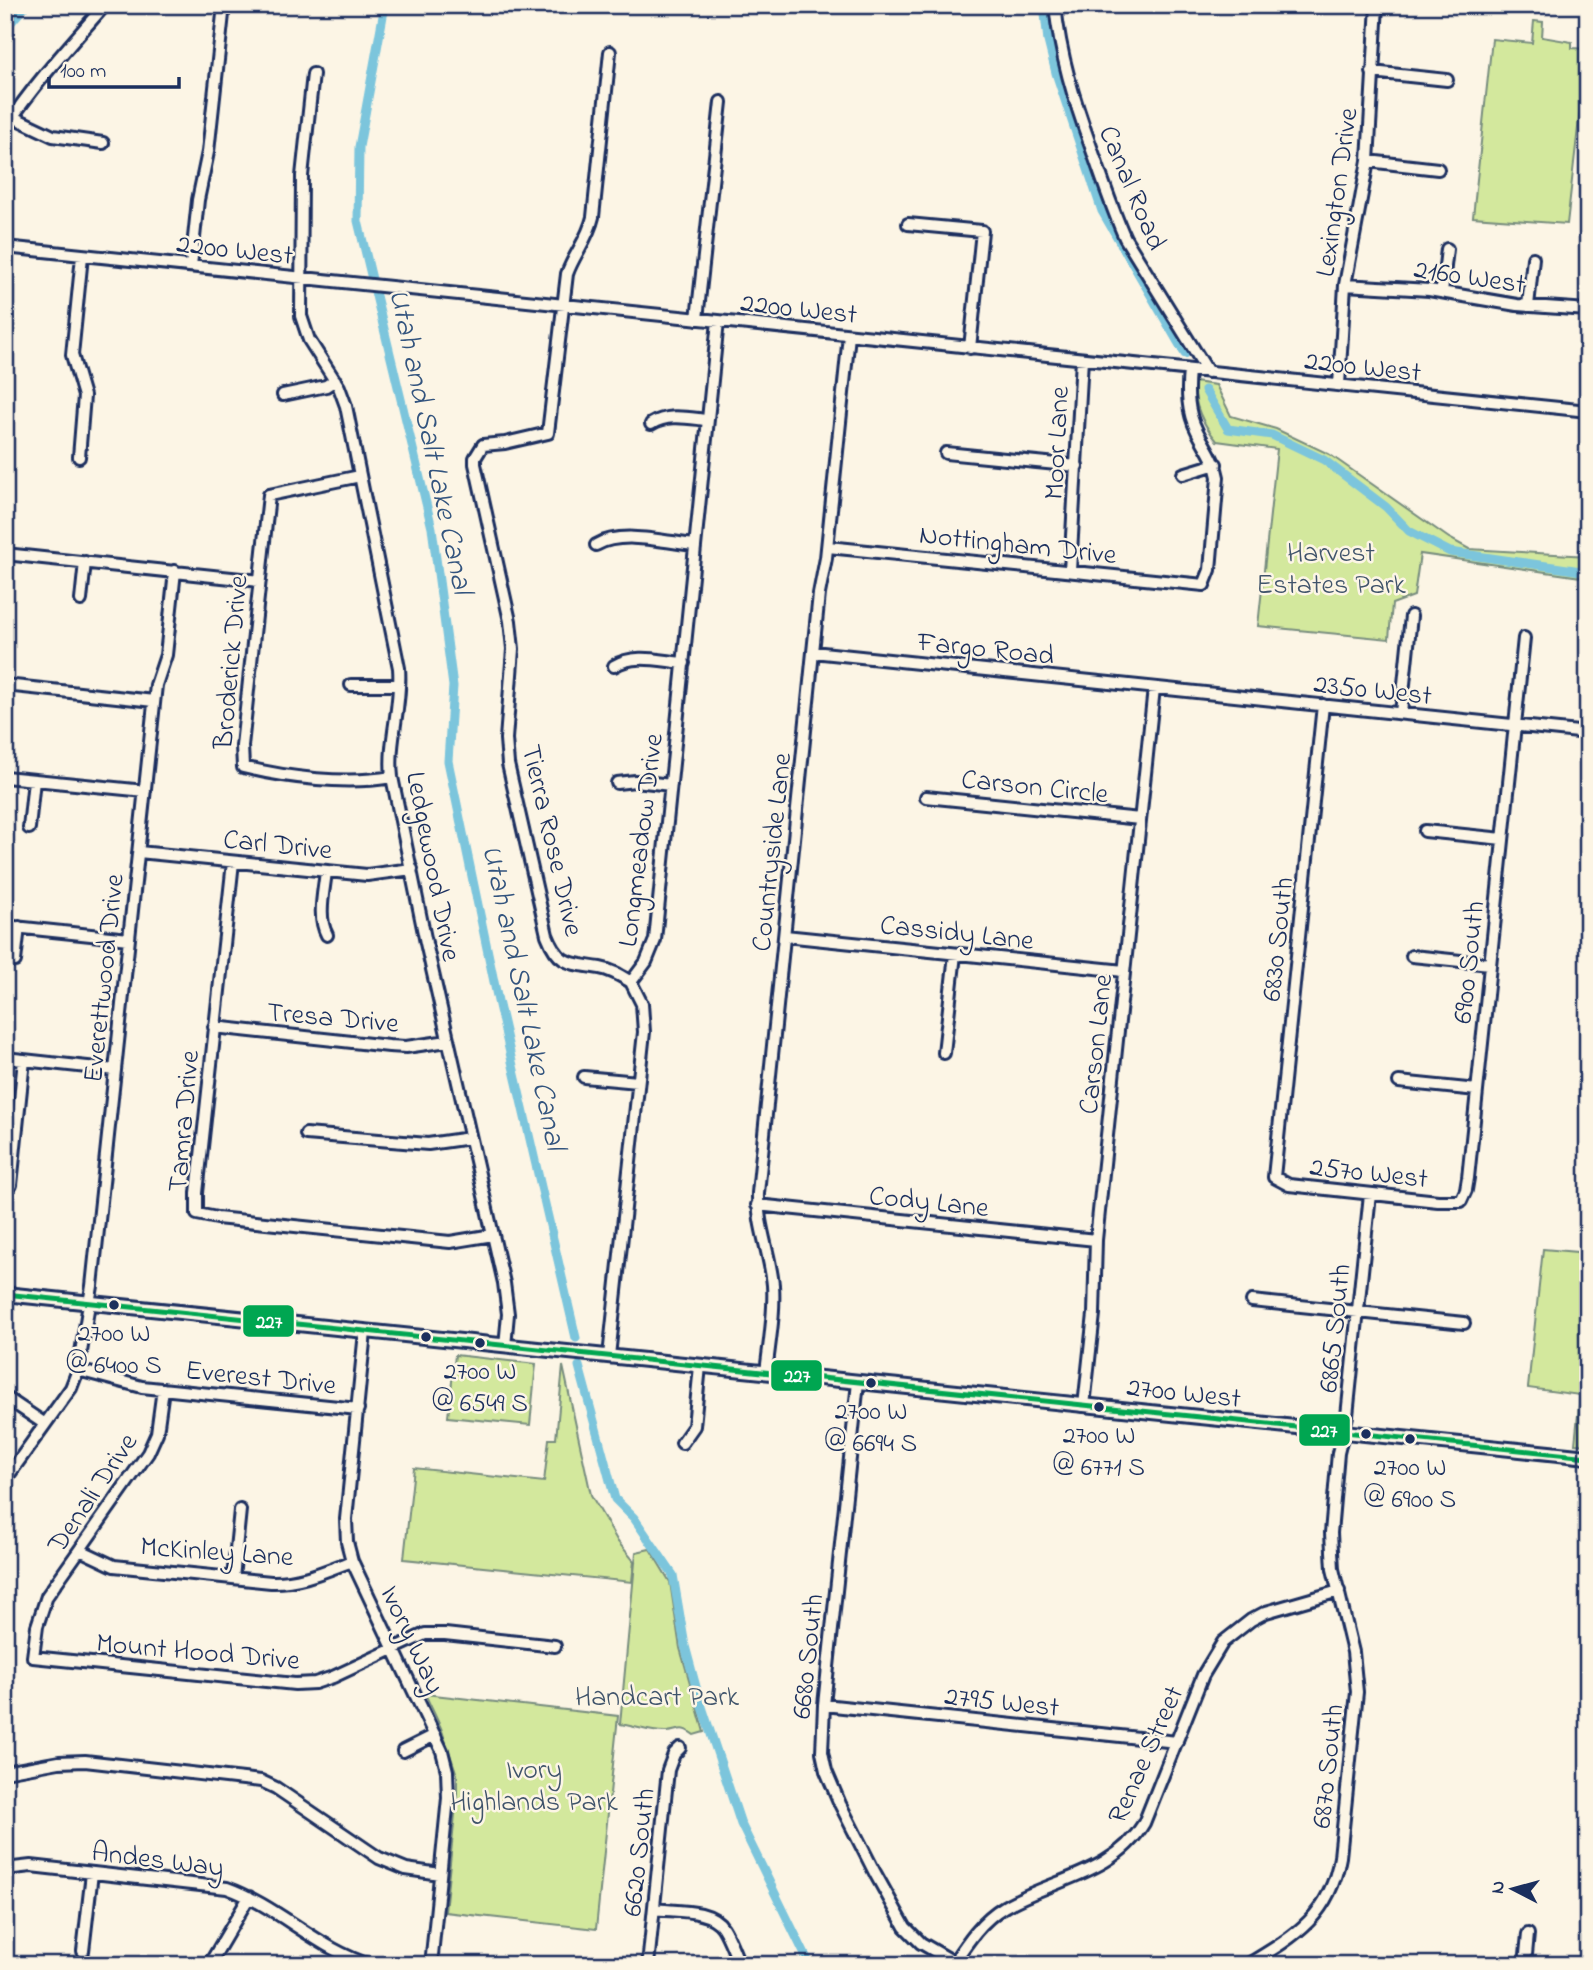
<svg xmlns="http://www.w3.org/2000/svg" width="1593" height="1970" font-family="'Indie Flower',sans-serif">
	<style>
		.green { fill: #d3e89d; stroke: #778c7e; stroke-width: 2 }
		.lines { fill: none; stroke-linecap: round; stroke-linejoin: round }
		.canal { stroke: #7bc5dc; stroke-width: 9 }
		.minor-casing { stroke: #1b2f5e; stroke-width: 16 }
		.major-casing { stroke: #1b2f5e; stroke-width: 18 }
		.minor { stroke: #fcf5e5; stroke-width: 10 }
		.major { stroke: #fcf5e5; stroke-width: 12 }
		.bus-1-casing { stroke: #fcf5e5; stroke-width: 10 }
		.bus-1 { stroke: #00a651; stroke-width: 5 }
		.bus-dot { fill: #1b2f5e; stroke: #fcf5e5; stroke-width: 2.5 }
		.labels { text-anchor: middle; stroke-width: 5; stroke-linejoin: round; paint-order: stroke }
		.bus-label { font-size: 26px; fill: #1b2f5e; stroke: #fcf5e5 }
		.street-label { font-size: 28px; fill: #1b2f5e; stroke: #fcf5e5 }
		.park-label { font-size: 28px; fill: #40546b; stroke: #fcf5e5 }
		.water-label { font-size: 30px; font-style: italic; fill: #33547e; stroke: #fcf5e5 }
		.line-badge { stroke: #fcf5e5; stroke-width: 2.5 }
		.badge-label { font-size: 19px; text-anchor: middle; font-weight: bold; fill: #fff }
	</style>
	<rect width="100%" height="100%" fill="#fcf5e5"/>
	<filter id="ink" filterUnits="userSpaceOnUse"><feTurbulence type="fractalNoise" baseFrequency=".0143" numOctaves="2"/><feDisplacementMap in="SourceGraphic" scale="14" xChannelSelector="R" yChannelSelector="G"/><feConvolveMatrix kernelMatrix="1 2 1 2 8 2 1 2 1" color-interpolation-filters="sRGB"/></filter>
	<g filter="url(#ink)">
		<path class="green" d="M1534 21 1543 22 1542 37 1572 42V48L1587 49 1567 224 1473 217 1492 39 1532 43Z
			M1194 382 1216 385 1231 416 1276 429 1329 454 1449 538 1469 549 1588 556V578L1420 554 1414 596 1392 604 1389 639 1258 626 1277 449 1217 441C1202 423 1194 406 1194 382Z
			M1543 1249 1588 1253V1445L1575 1444 1580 1395 1528 1388Z
			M455 1355 536 1364 530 1425 448 1417Z
			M563 1366 591 1495 618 1542 634 1561 632 1582 404 1559 414 1468 544 1482 549 1439H556Z
			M650 1549 670 1582 680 1648 704 1732 694 1735C681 1725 680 1731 667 1732 653 1733 634 1726 620 1724L636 1552Z
			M425 1694 618 1716 596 1929 445 1912 457 1795V1775L441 1728Z"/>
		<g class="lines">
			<path class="canal" d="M385 5 359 147 358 221 432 528 453 686 448 761 498 1001 576 1338
				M1044 5 1048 41 1056 73 1102 211 1185 354
				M5 29 26 5
				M1205 390 1228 429 1272 435 1324 460 1386 507 1409 531 1450 552 1588 572
				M579 1366 615 1499 634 1518 673 1575 685 1646 699 1698 741 1824 810 1965"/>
			<defs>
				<path id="minor" d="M1055 5C1060 55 1074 100 1091 147 1102 178 1112 209 1125 238L1208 372
					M610 52 593 217C588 239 574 254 567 274L548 433 505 443 483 445 475 458V464L510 621 513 649 506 739 508 764 547 935C559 966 570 963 600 968 612 970 621 976 631 982
					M1372 72 1447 80
					M313 74 302 176 301 316 309 340 339 387 346 406 399 668C402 705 388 741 392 777L426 943 504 1283 508 1314 505 1346
					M13 117 53 136 103 143
					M5 128C34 84 70 45 105 5
					M1368 161 1438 169
					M908 224 982 231 970 348
					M5 247 1588 411
					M191 266 198 200 208 152 224 5
					M1345 285 1429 290 1517 305 1588 310
					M1442 292 1447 249
					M1528 306 1533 258
					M697 319 721 102
					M1339 385 1345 285 1368 161 1377 5
					M283 395 326 386 335 380
					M651 424C668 413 688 418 707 420
					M946 453 1077 466
					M79 457 84 396 72 355 82 256
					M1183 474 1216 464
					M360 476 269 495 242 746 243 767C288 778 346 785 392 777
					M596 545C621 530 666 542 694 545
					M828 547 1204 585 1210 570 1218 477C1215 459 1205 447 1197 431 1187 412 1187 391 1189 370
					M5 554 260 581
					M1070 571 1082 359
					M81 600 85 562
					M813 652 1588 733
					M614 666C634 653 661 661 684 663
					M5 685 154 701
					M351 685H399
					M1323 705 1274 1177 1289 1185 1438 1201H1461L1466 1190 1468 1178 1524 638
					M1401 713 1411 616
					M5 777 145 791
					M617 783 635 781 671 785
					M926 797 1140 819
					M29 828 34 780
					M1425 831 1503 839
					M139 852 367 875 412 869
					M233 862 197 1193V1214L217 1218 450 1242 493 1235
					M326 871C324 892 317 917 327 935
					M5 926 129 939
					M785 936 1124 971
					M1412 956 1490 964
					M15 961 19 927
					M214 1027 389 1046 406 1047 448 1041
					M944 1053 955 954
					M5 1058 115 1070
					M584 1077 638 1082
					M1399 1082 1477 1090
					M306 1134 428 1144 470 1138
					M11 1185 24 1060
					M757 1205 1096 1240
					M1252 1301 1464 1323
					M365 1332 346 1519 347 1542 352 1561 442 1751 447 1771 448 1798 431 1965
					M609 1356 644 1032 642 1004 631 982 646 962 655 940 718 321
					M78 1370 142 1387 358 1409
					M766 1373C769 1344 775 1314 773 1285 770 1253 757 1225 758 1193L813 652 819 594 826 558 849 335
					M858 1382 824 1705 822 1752 826 1771 840 1804 875 1873 905 1927 921 1943 959 1965
					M163 1389 157 1433 148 1453 47 1596 37 1626 33 1657 295 1684 315 1683 333 1677 425 1634H445L555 1646
					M5 1397 45 1424
					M1084 1406 1094 1314 1096 1240 1154 688
					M682 1443 694 1426 700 1366
					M5 1480 71 1388 78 1370 92 1286 156 685 166 655 175 571
					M80 1550 114 1566 271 1582C300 1583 325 1571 352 1561
					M233 1578 240 1510
					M824 1705 1177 1742
					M403 1751 435 1735
					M5 1772 59 1762 85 1761 261 1781 276 1788 379 1858 406 1869 440 1874
					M5 1869 31 1866 227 1888C278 1906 319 1950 371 1965
					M654 1909C674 1912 711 1908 723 1928 730 1939 734 1953 740 1965
					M83 1951 92 1873
					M954 1962C968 1941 982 1920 1004 1907 1052 1879 1114 1874 1144 1823L1203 1675 1223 1642 1251 1620 1266 1612 1339 1591
					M209 1965 249 1897
					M648 1965 668 1770 674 1754 680 1748
					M1247 1965C1295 1936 1330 1916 1340 1857L1357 1692 1353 1652 1333 1569 1331 1533 1338 1453 1347 1416 1370 1194
					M1525 1965 1528 1934"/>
				<path id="major" d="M5 1294 1588 1457"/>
			</defs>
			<use href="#minor" class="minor-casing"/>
			<use href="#major" class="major-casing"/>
			<use href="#minor" class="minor"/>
			<use href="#major" class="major"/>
			<defs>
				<path id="bus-1" d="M5 1294 1588 1457"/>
			</defs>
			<use href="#bus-1" class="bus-1-casing"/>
			<use href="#bus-1" class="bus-1"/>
		</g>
	</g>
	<g class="bus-dot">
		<circle cx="114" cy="1305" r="6"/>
		<circle cx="426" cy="1337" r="6"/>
		<circle cx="480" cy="1343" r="6"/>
		<circle cx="871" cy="1383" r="6"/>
		<circle cx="1099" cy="1407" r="6"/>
		<circle cx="1366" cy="1434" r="6"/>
		<circle cx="1410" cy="1439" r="6"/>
	</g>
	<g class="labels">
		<g class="bus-label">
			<text x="114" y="1341">2700 W<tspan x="114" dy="32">@ 6400 S</tspan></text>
			<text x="480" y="1379">2700 W<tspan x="480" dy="32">@ 6549 S</tspan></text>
			<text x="871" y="1419">2700 W<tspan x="871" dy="32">@ 6694 S</tspan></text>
			<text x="1099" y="1443">2700 W<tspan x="1099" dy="32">@ 6771 S</tspan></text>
			<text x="1410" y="1475">2700 W<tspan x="1410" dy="32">@ 6900 S</tspan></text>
		</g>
		<g class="street-label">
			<text transform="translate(1134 187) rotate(67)" y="10">Canal Road</text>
			<text transform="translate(1335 192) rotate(-82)" y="10">Lexington Drive</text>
			<text transform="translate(235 248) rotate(6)" y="10">2200 West</text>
			<text transform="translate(1470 275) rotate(8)" y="10">2160 West</text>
			<text transform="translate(799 307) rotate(6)" y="10">2200 West</text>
			<text transform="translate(1363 365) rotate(6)" y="10">2200 West</text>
			<text transform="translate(1055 443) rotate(-87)" y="10">Moor Lane</text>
			<text transform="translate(1018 543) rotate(6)" y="10">Nottingham Drive</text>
			<text transform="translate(986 647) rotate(6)" y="10">Fargo Road</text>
			<text transform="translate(229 662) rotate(-85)" y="10">Broderick Drive</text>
			<text transform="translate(1373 688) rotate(6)" y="10">2350 West</text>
			<text transform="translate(1035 785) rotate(6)" y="10">Carson Circle</text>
			<text transform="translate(554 840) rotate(77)" y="10">Tierra Rose Drive</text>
			<text transform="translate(639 840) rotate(-83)" y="10">Longmeadow Drive</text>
			<text transform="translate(278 843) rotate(6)" y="10">Carl Drive</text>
			<text transform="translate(770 852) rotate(-84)" y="10">Countryside Lane</text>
			<text transform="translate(435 866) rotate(79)" y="10">Ledgewood Drive</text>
			<text transform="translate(957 931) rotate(6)" y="10">Cassidy Lane</text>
			<text transform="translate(1276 939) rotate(-84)" y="10">6830 South</text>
			<text transform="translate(1467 962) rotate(-84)" y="10">6900 South</text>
			<text transform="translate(102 978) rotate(-84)" y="10">Everettwood Drive</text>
			<text transform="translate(333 1016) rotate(5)" y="10">Tresa Drive</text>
			<text transform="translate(1094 1044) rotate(-84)" y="10">Carson Lane</text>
			<text transform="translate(182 1121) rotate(-85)" y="10">Tamra Drive</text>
			<text transform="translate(1369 1171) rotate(6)" y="10">2570 West</text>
			<text transform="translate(929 1200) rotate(6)" y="10">Cody Lane</text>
			<text transform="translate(1333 1328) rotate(-84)" y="10">6865 South</text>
			<text transform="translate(261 1376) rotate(6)" y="10">Everest Drive</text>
			<text transform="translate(1184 1391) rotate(6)" y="10">2700 West</text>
			<text transform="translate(91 1492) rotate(-56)" y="10">Denali Drive</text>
			<text transform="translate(217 1550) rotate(4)" y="10">McKinley Lane</text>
			<text transform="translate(414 1639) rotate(65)" y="10">Ivory Way</text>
			<text transform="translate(198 1650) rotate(5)" y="10">Mount Hood Drive</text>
			<text transform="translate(806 1656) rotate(-84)" y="10">6680 South</text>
			<text transform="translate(1002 1700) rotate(6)" y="10">2795 West</text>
			<text transform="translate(1144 1754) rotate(-66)" y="10">Renae Street</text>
			<text transform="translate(1326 1766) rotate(-84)" y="10">6870 South</text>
			<text transform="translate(637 1852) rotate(-84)" y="10">6620 South</text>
			<text transform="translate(158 1858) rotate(7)" y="10">Andes Way</text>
		</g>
		<g class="park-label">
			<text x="1331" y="561">Harvest<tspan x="1331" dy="32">Estates Park</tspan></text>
			<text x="657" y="1705">Handcart Park</text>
			<text x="534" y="1778">Ivory<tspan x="534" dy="32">Highlands Park</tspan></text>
		</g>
		<g class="water-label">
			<text transform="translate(432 441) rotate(78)" y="10">Utah and Salt Lake Canal</text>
			<text transform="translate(525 997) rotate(78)" y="10">Utah and Salt Lake Canal</text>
		</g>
	</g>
	<g class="line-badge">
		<rect x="242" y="1304" width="53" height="34" rx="7" fill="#00a651"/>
		<rect x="770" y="1359" width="53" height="33" rx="7" fill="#00a651"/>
		<rect x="1298" y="1413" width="53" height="34" rx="7" fill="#00a651"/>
	</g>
	<g class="badge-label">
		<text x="269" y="1328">227</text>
		<text x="797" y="1382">227</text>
		<text x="1324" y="1437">227</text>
	</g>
	<rect width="1593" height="1970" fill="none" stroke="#fcf5e5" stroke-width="28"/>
	<rect x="14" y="14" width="1565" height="1942" fill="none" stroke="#1b2f5e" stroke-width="2.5" filter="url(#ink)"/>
	<g transform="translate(1513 1889) rotate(276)" stroke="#fcf5e5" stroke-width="5" paint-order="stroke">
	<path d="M0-5L12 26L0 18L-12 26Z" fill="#1b2f5e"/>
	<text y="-10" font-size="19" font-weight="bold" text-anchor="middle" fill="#1b2f5e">N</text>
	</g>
	<path d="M49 77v10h130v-10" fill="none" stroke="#1b2f5e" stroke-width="3.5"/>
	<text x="60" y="77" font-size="21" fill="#1b2f5e" stroke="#fcf5e5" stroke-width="5" paint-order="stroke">100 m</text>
</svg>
